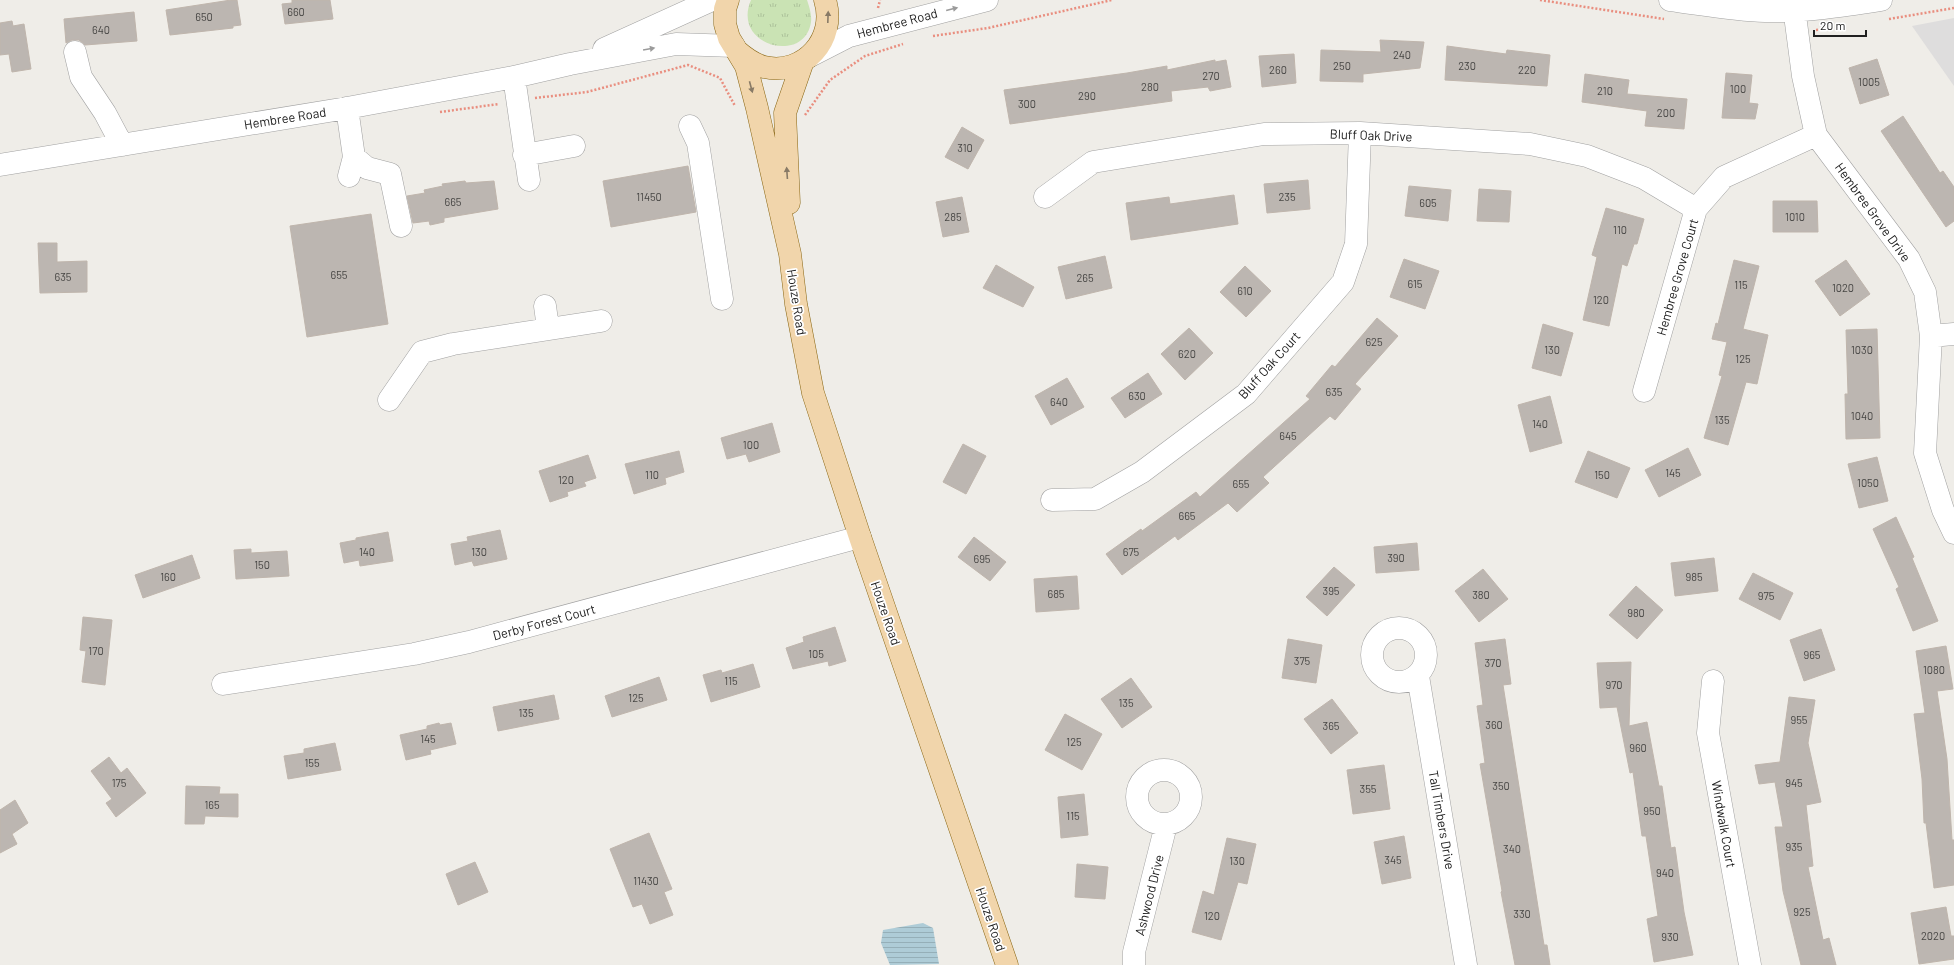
<svg xmlns="http://www.w3.org/2000/svg" width="1954" height="965" font-family="Barlow,sans-serif">
	<style>
		.residential { fill: #dedddd }
		.grass { fill: url(#grass-tufts) }
		.water { fill: url(#water-rules) }
		.building { fill: #bcb6b1; stroke: #bfb5ac }
		.lines { fill: none; stroke-linecap: round; stroke-linejoin: round }
		.minor-casing { stroke: #a1a1a1; stroke-width: 23 }
		.major-casing { stroke: #896613; stroke-width: 23 }
		.path { stroke: #e98e7f; stroke-width: 2.5; stroke-dasharray: 2 2; stroke-linecap: butt }
		.minor { stroke: #fff; stroke-width: 22 }
		.major { stroke: #f1d5ab; stroke-width: 22 }
		.oneway { fill: #9b9b9b }
		.oneway2 { fill: #887a66 }
		.labels { text-anchor: middle; stroke-width: 3.5; stroke-linejoin: round; paint-order: stroke }
		.number-label { font-size: 11px; fill: #474644 }
		.street-label { font-size: 13px; fill: #202020; stroke: #fff }
	</style>
	<defs>
		<pattern id="grass-tufts" width="24" height="20" patternUnits="userSpaceOnUse"><rect width="24" height="20" fill="#cae3b4"/><path d="M3 7l-1-3M5 7V3M7 7l1-3M15 17l-1-3M17 17v-4M19 17l1-3" fill="none" stroke="#adc29a"/></pattern>
		<pattern id="water-rules" width="6" height="5" patternUnits="userSpaceOnUse"><rect width="6" height="5" fill="#aeccd7"/><path d="M0 2.5h6" fill="none" stroke="#95afb8"/></pattern>
	</defs>
	<rect width="100%" height="100%" fill="#efede8"/>
	<path class="residential" d="M1954 18V86L1912 26Z"/>
	<path class="grass" d="M751 0H807C809 6 812 15 811 22 805 65 731 46 751 0Z"/>
	<path class="water" d="M923 923 933 928 939 964 890 965 881 943 883 930Z"/>
	<path class="building" d="M231 0H237L241 25 233 26V28L170 35 166 10Z
		M292 0H330L333 19 285 24 282 4 292 3Z
		M134 12 137 41 85 45 79 40H72L66 43 64 19Z
		M12 21 13 26 24 24 31 69 12 72 9 54 0 55V23Z
		M1380 40 1424 42 1420 68 1363 74V82L1320 81 1321 50 1381 52Z
		M1447 46 1506 54 1507 50 1550 55 1547 86 1445 80Z
		M1294 54 1296 83 1262 87 1259 56Z
		M1877 59 1889 95 1860 104 1849 68Z
		M1215 60V62L1226 60 1231 87 1210 91 1208 87 1171 91 1172 101 1010 124 1004 90 1127 73 1167 66V70Z
		M1726 73 1752 75 1749 103 1758 104 1755 119 1722 118Z
		M1585 74 1629 80 1627 94 1687 99 1684 129 1645 126 1647 111 1582 102Z
		M1903 116 1940 173 1943 171 1954 187V221L1946 227 1881 131Z
		M962 127 984 140 968 169 945 157Z
		M688 166 696 212 611 227 603 181Z
		M1308 180 1310 209 1267 213 1264 184Z
		M465 181 466 183 494 181 498 209 444 218V222L430 225 429 221 413 223 407 196 425 193 424 190 443 186 442 184Z
		M1409 186 1451 190 1448 221 1405 216Z
		M1479 189 1511 191 1509 222 1477 221Z
		M1234 195 1238 224 1131 240 1126 203 1169 197 1170 204Z
		M962 197 969 232 943 237 936 202Z
		M1773 201H1817L1818 232H1773Z
		M1606 208 1644 219 1637 244H1634L1627 266 1622 264 1609 326 1583 320 1597 257 1592 255Z
		M371 214 388 324 307 337 290 226Z
		M38 243H57V262L87 261V292L40 293Z
		M1105 256 1112 288 1066 299 1058 267Z
		M1404 259 1439 271 1425 309 1390 297Z
		M1734 260 1759 266 1743 329 1768 335 1757 384 1746 382 1728 445 1704 438 1722 376 1719 375 1727 342 1712 339 1716 323 1718 324Z
		M1846 260 1870 294 1840 316 1815 281Z
		M996 265 1034 287 1023 307 983 288Z
		M1245 266 1271 291 1246 317 1220 292Z
		M1377 318 1398 336 1355 384 1361 389 1335 420 1330 416 1263 477 1269 483 1237 512 1228 503 1178 540 1175 536 1122 575 1106 554 1141 529 1142 531 1196 492 1200 497 1245 457 1310 399 1306 396 1332 365 1335 367Z
		M1543 324 1573 333 1561 376 1532 368Z
		M1189 328 1213 353 1185 380 1161 354Z
		M1877 329 1880 438 1846 439 1845 394H1848L1846 330Z
		M1148 373 1162 394 1125 418 1111 398Z
		M1067 378 1084 407 1051 425 1035 396Z
		M1550 396 1562 443 1530 452 1518 405Z
		M772 423 780 452 749 462 746 454 727 459 721 438Z
		M963 444 986 456 966 494 943 482Z
		M1688 448 1701 475 1659 497 1645 470Z
		M679 451 684 472 665 478 666 484 634 494 625 464Z
		M1588 451 1630 468 1617 498 1575 482Z
		M588 455 596 478 584 482 586 486 567 492 568 496 550 502 539 471Z
		M1877 457 1888 501 1859 508 1848 464Z
		M1896 517 1914 557 1912 558 1938 621 1913 631 1896 589 1899 587 1873 529Z
		M500 530 507 559 474 566 472 561 455 565 451 544 468 541 467 537Z
		M388 532 393 561 360 566 359 560 344 563 340 543 356 540V538Z
		M974 537 1006 562 990 581 958 557Z
		M1417 543 1419 570 1376 573 1374 547Z
		M251 549V553L287 551 289 576 236 579 234 550Z
		M192 555 200 578 143 598 135 575Z
		M1714 558 1718 591 1675 596 1671 563Z
		M1334 567 1355 585 1327 616 1306 597Z
		M1483 569 1508 599 1479 622 1455 591Z
		M1753 573 1793 593 1780 620 1739 599Z
		M1077 576 1079 609 1036 612 1034 579Z
		M1636 586 1663 610 1637 639 1609 615Z
		M83 617 112 620 105 685 82 682 86 651 80 650Z
		M835 627 846 661 829 666 828 661 793 669 786 648 804 642 803 637Z
		M1821 629 1835 670 1804 681 1790 640Z
		M1288 639 1322 645 1316 683 1282 678Z
		M1505 639 1511 684 1503 685 1544 945H1547L1550 965H1515L1501 892 1502 891 1480 764 1485 763 1477 706 1483 705 1475 643Z
		M1946 646 1953 689 1937 691 1947 759 1952 840H1954V885L1934 888 1926 823H1924L1922 779 1914 714 1925 713 1916 651Z
		M1631 662 1629 726 1647 722 1659 786H1662L1671 848 1675 847 1684 912 1693 955 1654 962 1647 919 1658 916 1646 836H1642L1633 772 1630 773 1617 707 1600 708 1597 663Z
		M753 664 760 687 711 702 703 675 721 670 722 673Z
		M659 677 667 700 612 717 605 696Z
		M1131 678 1152 707 1122 728 1101 699Z
		M554 695 559 719 498 731 493 707Z
		M1789 697 1815 700 1808 743 1821 802 1806 805 1813 866 1808 867 1823 940 1829 938 1836 965H1801L1783 891 1775 827H1783L1775 782 1759 784 1755 765 1780 762Z
		M1332 699 1358 733 1331 754 1304 719Z
		M1065 714 1102 734 1082 770 1045 750Z
		M439 723 440 725 451 723 456 744 430 750 431 754 406 760 400 735 427 729V726Z
		M335 743 341 770 288 779 284 756 304 753V749Z
		M109 757 121 773 127 768 146 793 116 817 106 803 112 799 91 771Z
		M1384 765 1390 809 1353 814 1347 770Z
		M186 786 220 787 219 794H238V817L205 816 204 824H185Z
		M1084 794 1088 835 1061 838 1058 797Z
		M15 800 28 823 12 834 17 844 0 853V810Z
		M649 833 672 889 664 892 673 915 650 924 642 904 633 907 610 849Z
		M1404 836 1411 878 1382 884 1374 842Z
		M1227 838 1256 844 1247 884 1238 882 1221 940 1192 932 1203 891 1214 895Z
		M475 862 488 892 458 905 446 874Z
		M1077 864 1108 867 1105 899 1075 897Z
		M1946 907 1951 936H1954V959L1919 964 1911 913Z"/>
	<g class="lines">
		<defs>
			<path id="minor" d="M1670 0C1701 4 1733 10 1765 11 1804 12 1843 6 1881 0
				M1793 0 1803 76 1816 135 1909 259 1925 292 1931 336 1925 453 1943 510 1954 533
				M604 49 712 0
				M75 52 81 77 105 113 122 145
				M810 56 849 36 987 0
				M514 77 529 180
				M347 108 354 157 349 176
				M690 126 698 143 722 299
				M524 155 574 146
				M354 157 367 168 390 174 401 226
				M0 165 347 108 514 77 570 64 676 44 734 46
				M1045 197 1093 162 1264 134 1360 133 1530 144 1587 156 1644 178 1696 209
				M545 306 548 328
				M1931 336 1954 334
				M1644 391 1696 209 1724 177 1816 135
				M389 400 422 352 453 344 601 321
				M1052 500 1095 499 1142 472 1246 394 1343 282 1356 244 1360 133
				M1372 655a27 27 0 1 1 54 0a27 27 0 1 1-54 0Z
				M1418 676 1466 965
				M1713 681 1708 733 1750 965
				M223 684 414 654 469 642 860 537
				M1137 797a27 27 0 1 1 54 0a27 27 0 1 1-54 0Z
				M1134 965V952L1166 825"/>
			<path id="major" d="M728 0 725 9V24L729 38 746 66 757 108 790 254 796 304 813 393 860 537 1007 965
				M737 51C745 58 753 64 764 67 804 76 837 39 825 0
				M789 203 785 113 803 61"/>
		</defs>
		<use href="#minor" class="minor-casing"/>
		<use href="#major" class="major-casing"/>
		<path class="path" d="M1540 0 1664 19
			M878 8 880 0
			M1889 19 1954 8
			M1816 30 1827 29
			M933 36 988 28 1112 0
			M535 98 587 92 688 65 720 78 735 106
			M440 112 499 104
			M805 115 830 80 865 56 903 44"/>
		<use href="#minor" class="minor"/>
		<use href="#major" class="major"/>
	</g>
	<defs><path id="oneway-solid" d="M-6-.8H1V-3.2L6.5 0L1 3.2V.8H-6Z"/></defs>
	<g class="oneway">
		<use href="#oneway-solid" transform="translate(952 9) rotate(-14)"/>
		<use href="#oneway-solid" transform="translate(649 49) rotate(-10)"/>
	</g>
	<g class="oneway2">
		<use href="#oneway-solid" transform="translate(828 17) rotate(-88)"/>
		<use href="#oneway-solid" transform="translate(751 87) rotate(75)"/>
		<use href="#oneway-solid" transform="translate(787 173) rotate(-94)"/>
	</g>
	<g class="labels">
		<g class="number-label">
			<text x="296" y="16">660</text>
			<text x="204" y="21">650</text>
			<text x="101" y="34">640</text>
			<text x="1402" y="59">240</text>
			<text x="1342" y="70">250</text>
			<text x="1467" y="70">230</text>
			<text x="1278" y="74">260</text>
			<text x="1527" y="74">220</text>
			<text x="1211" y="80">270</text>
			<text x="1869" y="86">1005</text>
			<text x="1150" y="91">280</text>
			<text x="1738" y="93">100</text>
			<text x="1605" y="95">210</text>
			<text x="1087" y="100">290</text>
			<text x="1027" y="108">300</text>
			<text x="1666" y="117">200</text>
			<text x="965" y="152">310</text>
			<text x="649" y="201">11450</text>
			<text x="1287" y="201">235</text>
			<text x="453" y="206">665</text>
			<text x="1428" y="207">605</text>
			<text x="953" y="221">285</text>
			<text x="1795" y="221">1010</text>
			<text x="1620" y="234">110</text>
			<text x="339" y="279">655</text>
			<text x="63" y="281">635</text>
			<text x="1085" y="282">265</text>
			<text x="1415" y="288">615</text>
			<text x="1741" y="289">115</text>
			<text x="1843" y="292">1020</text>
			<text x="1245" y="295">610</text>
			<text x="1601" y="304">120</text>
			<text x="1374" y="346">625</text>
			<text x="1552" y="354">130</text>
			<text x="1862" y="354">1030</text>
			<text x="1187" y="358">620</text>
			<text x="1743" y="363">125</text>
			<text x="1334" y="396">635</text>
			<text x="1137" y="400">630</text>
			<text x="1059" y="406">640</text>
			<text x="1862" y="420">1040</text>
			<text x="1722" y="424">135</text>
			<text x="1540" y="428">140</text>
			<text x="1288" y="440">645</text>
			<text x="751" y="449">100</text>
			<text x="1673" y="477">145</text>
			<text x="652" y="479">110</text>
			<text x="1602" y="479">150</text>
			<text x="566" y="484">120</text>
			<text x="1868" y="487">1050</text>
			<text x="1241" y="488">655</text>
			<text x="1187" y="520">665</text>
			<text x="367" y="556">140</text>
			<text x="479" y="556">130</text>
			<text x="1131" y="556">675</text>
			<text x="1396" y="562">390</text>
			<text x="982" y="563">695</text>
			<text x="262" y="569">150</text>
			<text x="168" y="581">160</text>
			<text x="1694" y="581">985</text>
			<text x="1331" y="595">395</text>
			<text x="1056" y="598">685</text>
			<text x="1481" y="599">380</text>
			<text x="1766" y="600">975</text>
			<text x="1636" y="617">980</text>
			<text x="96" y="655">170</text>
			<text x="816" y="658">105</text>
			<text x="1812" y="659">965</text>
			<text x="1302" y="665">375</text>
			<text x="1493" y="667">370</text>
			<text x="1934" y="674">1080</text>
			<text x="731" y="685">115</text>
			<text x="1614" y="689">970</text>
			<text x="636" y="702">125</text>
			<text x="1126" y="707">135</text>
			<text x="526" y="717">135</text>
			<text x="1799" y="724">955</text>
			<text x="1494" y="729">360</text>
			<text x="1331" y="730">365</text>
			<text x="428" y="743">145</text>
			<text x="1074" y="746">125</text>
			<text x="1638" y="752">960</text>
			<text x="312" y="767">155</text>
			<text x="119" y="787">175</text>
			<text x="1794" y="787">945</text>
			<text x="1501" y="790">350</text>
			<text x="1368" y="793">355</text>
			<text x="212" y="809">165</text>
			<text x="1652" y="815">950</text>
			<text x="1073" y="820">115</text>
			<text x="1794" y="851">935</text>
			<text x="1512" y="853">340</text>
			<text x="1393" y="864">345</text>
			<text x="1237" y="865">130</text>
			<text x="1665" y="877">940</text>
			<text x="646" y="885">11430</text>
			<text x="1802" y="916">925</text>
			<text x="1522" y="918">330</text>
			<text x="1212" y="920">120</text>
			<text x="1933" y="940">2020</text>
			<text x="1670" y="941">930</text>
		</g>
		<g class="street-label">
			<text transform="translate(897 23) rotate(-15)" y="5">Hembree Road</text>
			<text transform="translate(285 118) rotate(-9)" y="5">Hembree Road</text>
			<text transform="translate(1371 135) rotate(2)" y="5">Bluff Oak Drive</text>
			<text transform="translate(1873 212) rotate(54)" y="5">Hembree Grove Drive</text>
			<text transform="translate(1677 277) rotate(-74)" y="5">Hembree Grove Court</text>
			<text transform="translate(797 302) rotate(81)" y="5">Houze Road</text>
			<text transform="translate(1269 365) rotate(-48)" y="5">Bluff Oak Court</text>
			<text transform="translate(886 613) rotate(71)" y="5">Houze Road</text>
			<text transform="translate(544 622) rotate(-15)" y="5">Derby Forest Court</text>
			<text transform="translate(1442 820) rotate(80)" y="5">Tall Timbers Drive</text>
			<text transform="translate(1724 824) rotate(80)" y="5">Windwalk Court</text>
			<text transform="translate(1149 895) rotate(-76)" y="5">Ashwood Drive</text>
			<text transform="translate(991 919) rotate(71)" y="5">Houze Road</text>
		</g>
	</g>
	<path d="M1814 30v6h52v-6" fill="none" stroke="#202020" stroke-width="2"/>
	<text x="1820" y="30" font-size="12" fill="#202020" stroke="#ffffff" stroke-width="3" paint-order="stroke">20 m</text>
</svg>
